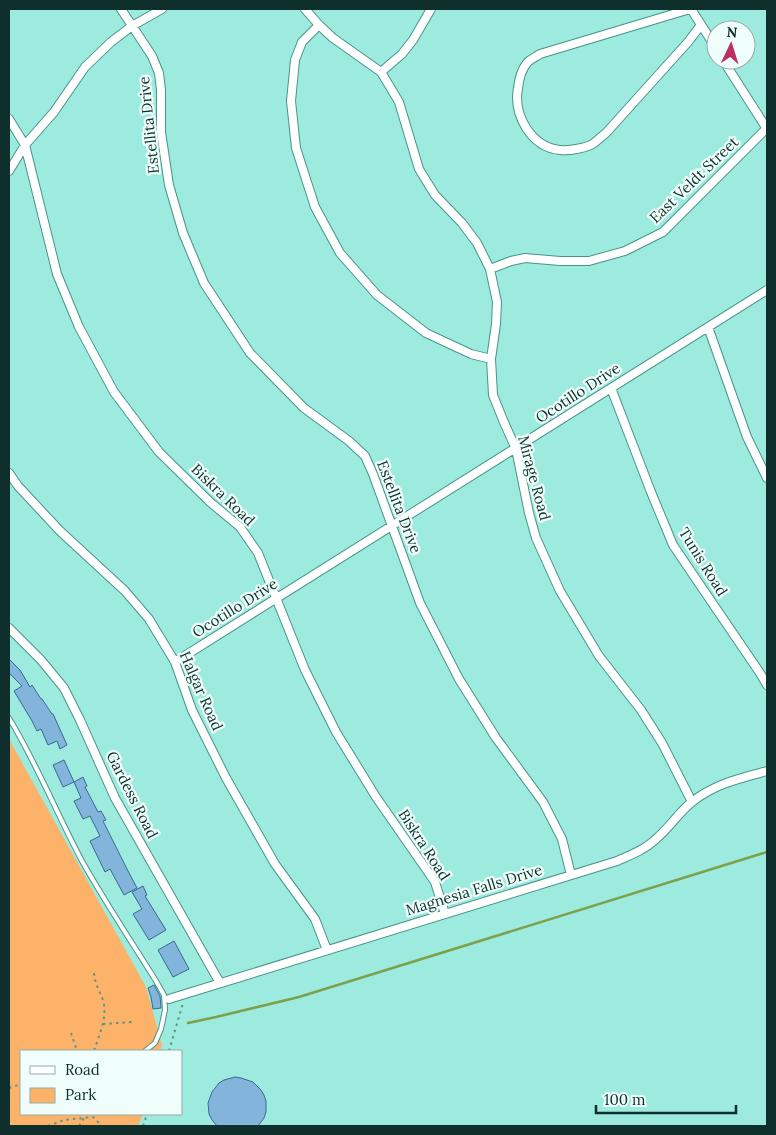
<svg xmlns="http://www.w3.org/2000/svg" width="776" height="1135" font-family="Lora,serif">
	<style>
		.green { fill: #fdb269 }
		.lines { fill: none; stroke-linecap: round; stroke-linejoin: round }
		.stream { stroke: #7da04a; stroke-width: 2.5 }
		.building { fill: #82b4dc; stroke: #3a698e }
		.lane-casing { stroke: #479489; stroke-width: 6 }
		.street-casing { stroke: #479489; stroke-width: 10 }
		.path { stroke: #5c958c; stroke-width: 2; stroke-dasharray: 2.5 4; stroke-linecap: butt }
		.lane { stroke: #fff; stroke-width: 4 }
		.street { stroke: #fff; stroke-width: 8 }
		.labels { text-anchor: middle; stroke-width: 4.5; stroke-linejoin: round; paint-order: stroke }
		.street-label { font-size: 15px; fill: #0e2f2b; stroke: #effefb }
	</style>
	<rect width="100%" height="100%" fill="#9debde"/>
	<path class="green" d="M9 739 146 987 162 1045 160 1051H21V1114H143L138 1126H9Z"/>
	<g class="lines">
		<path class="stream" d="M188 1023 216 1017 299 997 767 852"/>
	</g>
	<path class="building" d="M9 659 20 670 30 687 32 685 41 699H42L52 714H53L67 745 60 749 57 741 48 745 41 729 37 731 32 721 14 691 22 686 9 673Z
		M64 760 74 782 83 777 87 786 85 787 98 812 101 811 106 820 103 821 127 869 137 888 124 895 110 869 105 872 90 841 100 836 90 816 83 819 74 801 81 798 74 782 63 787 53 765Z
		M143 886 147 895 145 896 166 930 149 940 133 914 142 909 132 892Z
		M174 941 189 969 173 977 158 950Z
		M154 985 160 996 161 1008 153 1009 151 997 148 988Z
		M235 1077 241 1078 253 1082 261 1090 264 1095 266 1101V1112L264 1118 258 1126H217L212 1120 209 1114 208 1103 212 1092 219 1083 224 1080Z"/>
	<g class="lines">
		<defs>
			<path id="lane" d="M9 718C37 764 57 814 82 861 105 902 131 941 156 981L164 995 165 1010 161 1029 155 1043 145 1051"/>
			<path id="street" d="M121 9 152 56 159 73 161 90V132L169 185 183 233 204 283 250 353 304 408 349 441 365 456 373 474 420 603 459 679 496 738 543 802 562 839 571 875
				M305 9 319 25 333 38 381 72 399 102 419 169 435 195 462 223 477 243 490 269 497 302 496 324 491 359 493 395 503 420 516 449 529 513 536 538 560 591 599 656 641 710 662 743 692 802
				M690 9 540 54C536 57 530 59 527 63 522 69 519 79 518 88 513 115 531 147 560 150 569 151 587 148 594 143 598 140 602 136 606 133L688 42 701 25
				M691 9 716 48
				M319 25 302 42 295 60 291 101 296 148 315 207 340 253 377 295 426 333 471 354 491 359
				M723 60 767 129
				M381 72 402 54 413 40 431 9
				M9 119 25 145 57 274 79 327 114 392 159 452 210 502 240 527 258 553 305 670 336 732 376 797 435 882 445 914
				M9 171 25 145 54 112 85 67 111 42 132 26 162 9
				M490 269 511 261 525 258 560 261H589L625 251 663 232 767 128
				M708 327 747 437 767 478
				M611 388 651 492 673 545 698 582 760 673 767 685
				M9 473 18 486 60 531 125 591 149 619 175 662 192 710 226 778 275 864 315 919 327 950
				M9 628 41 660 64 688 80 720 115 798 220 983
				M175 662 767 290
				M169 999 617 861C631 855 646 849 657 838 670 827 679 812 692 802 714 784 741 778 767 771"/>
		</defs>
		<use href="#lane" class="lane-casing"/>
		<use href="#street" class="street-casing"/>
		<path class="path" d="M94 973C95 984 99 990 103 1000 108 1017 99 1035 94 1051
			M103 1024 132 1022
			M71 1033 77 1051
			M84 1051H95
			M169 1051 183 1003
			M9 1088 21 1084
			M48 1126 64 1120 93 1117 102 1126
			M79 1126 84 1118
			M143 1126 147 1114"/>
		<use href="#lane" class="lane"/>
		<use href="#street" class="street"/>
	</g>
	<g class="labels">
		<g class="street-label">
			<text transform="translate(149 125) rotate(-96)" y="5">Estellita Drive</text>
			<text transform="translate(694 180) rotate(-44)" y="5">East Veldt Street</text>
			<text transform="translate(578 393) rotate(-33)" y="5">Ocotillo Drive</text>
			<text transform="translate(534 478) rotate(75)" y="5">Mirage Road</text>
			<text transform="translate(223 495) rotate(44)" y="5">Biskra Road</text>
			<text transform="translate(399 507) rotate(69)" y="5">Estellita Drive</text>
			<text transform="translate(703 562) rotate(58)" y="5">Tunis Road</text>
			<text transform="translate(235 608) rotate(-32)" y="5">Ocotillo Drive</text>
			<text transform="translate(201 691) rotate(66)" y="5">Halgar Road</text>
			<text transform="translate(132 795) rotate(63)" y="5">Gardess Road</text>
			<text transform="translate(424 845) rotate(57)" y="5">Biskra Road</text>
			<text transform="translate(474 890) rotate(-17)" y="5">Magnesia Falls Drive</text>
		</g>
	</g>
	<rect width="776" height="1135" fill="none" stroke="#0e2f2b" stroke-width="20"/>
	<rect x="20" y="1050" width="162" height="65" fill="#effefb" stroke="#95aba8"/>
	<rect x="30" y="1066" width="25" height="8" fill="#ffffff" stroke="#95aba8"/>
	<text x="65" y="1075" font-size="15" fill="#0e2f2b">Road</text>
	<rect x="30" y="1088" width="25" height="15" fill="#fdb269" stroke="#95aba8"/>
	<text x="65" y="1100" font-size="15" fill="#0e2f2b">Park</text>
	<g transform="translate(731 45) rotate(4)"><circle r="24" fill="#effefb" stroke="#95aba8"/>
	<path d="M0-4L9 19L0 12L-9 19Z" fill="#bc2f63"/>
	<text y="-8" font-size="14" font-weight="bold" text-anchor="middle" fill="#0e2f2b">N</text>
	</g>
	<path d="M596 1105v8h140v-8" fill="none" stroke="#0e2f2b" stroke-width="2.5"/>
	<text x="604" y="1105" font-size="15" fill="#0e2f2b" stroke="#effefb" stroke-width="4" paint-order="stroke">100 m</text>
</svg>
